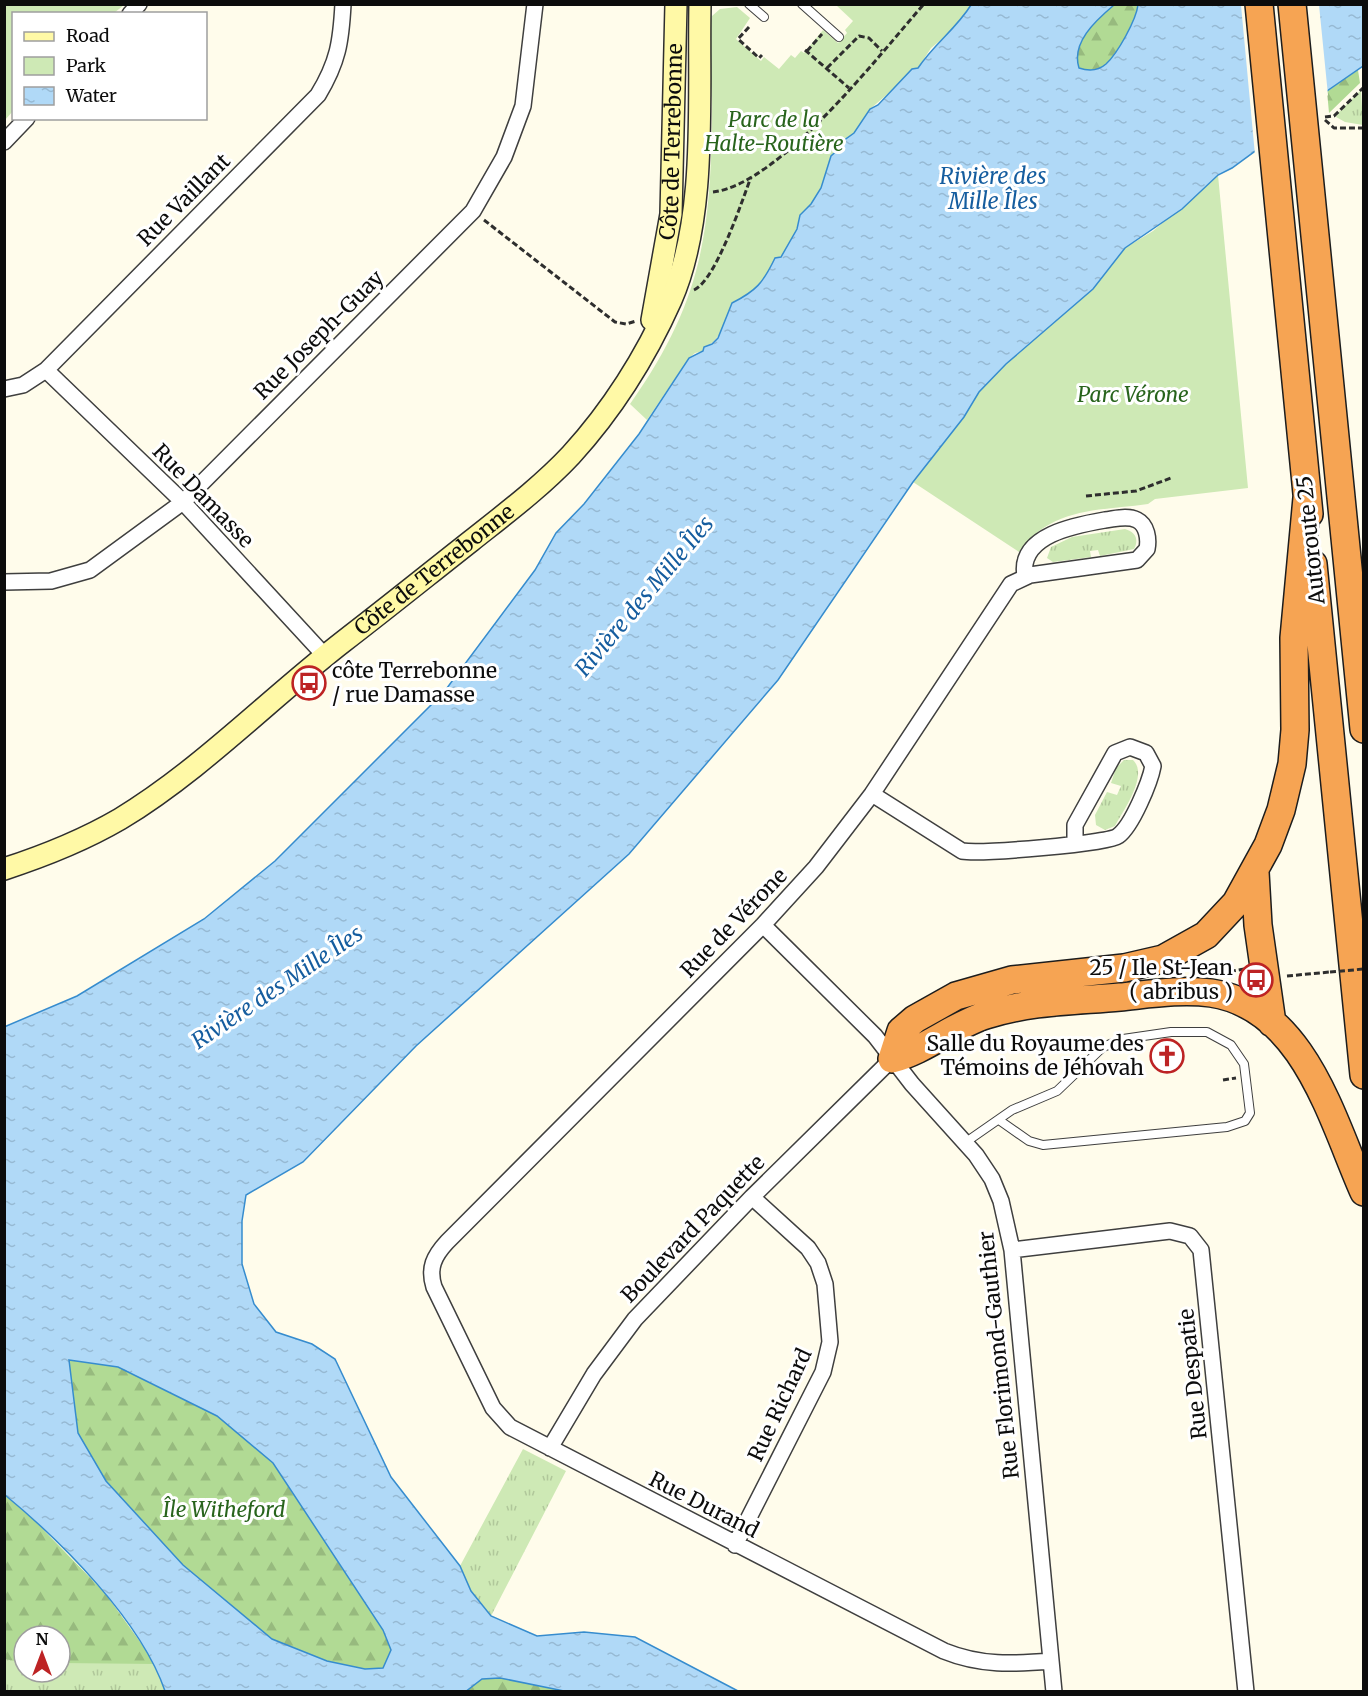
<svg xmlns="http://www.w3.org/2000/svg" width="1368" height="1696" font-family="Merriweather,serif">
	<style>
		.grass { fill: url(#grass-tufts); fill-rule: evenodd }
		.forest { fill: url(#forest-firs) }
		.park { fill: #cee9b5 }
		.water { fill: url(#water-ripples); stroke: #368cce; stroke-width: 1.5; fill-rule: evenodd }
		.pier { fill: #fffceb }
		.lines { fill: none; stroke-linecap: round; stroke-linejoin: round }
		.lane-casing { stroke: #3f3f3f; stroke-width: 10 }
		.street-casing { stroke: #3f3f3f; stroke-width: 18 }
		.secondary-casing { stroke: #2e2e2e; stroke-width: 24 }
		.highway-casing { stroke: #1d1d1d; stroke-width: 30 }
		.path { stroke: #2e2e2e; stroke-width: 3; stroke-dasharray: 6 3; stroke-linecap: butt }
		.lane { stroke: #fff; stroke-width: 8 }
		.street { stroke: #fff; stroke-width: 15 }
		.secondary { stroke: #fff9a6; stroke-width: 21 }
		.highway { stroke: #f6a453; stroke-width: 27 }
		.path-bridge { stroke: #2e2e2e; stroke-width: 3; stroke-dasharray: 6 3; stroke-linecap: butt }
		.labels { text-anchor: middle; stroke-width: 6; stroke-linejoin: round; paint-order: stroke }
		.park-label { font-size: 21px; font-style: italic; fill: #28641c; stroke: #fff }
		.street-label { font-size: 21px; fill: #0c0c0c; stroke: #fff }
		.poi-label { font-size: 21px; fill: #0c0c0c; stroke: #fff; text-anchor: end }
		.water-label { font-size: 22px; font-style: italic; fill: #155d9f; stroke: #fff }
	</style>
	<defs>
		<pattern id="grass-tufts" width="24" height="20" patternUnits="userSpaceOnUse" patternTransform="scale(1.5)"><rect width="24" height="20" fill="#cee9b5"/><path d="M3 7l-1-3M5 7V3M7 7l1-3M15 17l-1-3M17 17v-4M19 17l1-3" fill="none" stroke="#b0c79a"/></pattern>
		<pattern id="forest-firs" width="22" height="20" patternUnits="userSpaceOnUse" patternTransform="scale(1.5)"><rect width="22" height="20" fill="#b1da94"/><path d="M5 1l3.5 6h-7zM16 11l3.5 6h-7z" fill="#97ba7e"/></pattern>
		<pattern id="water-ripples" width="26" height="14" patternUnits="userSpaceOnUse" patternTransform="scale(1.5)"><rect width="26" height="14" fill="#b0d9f7"/><path d="M2 4q2-2 4 0t4 0M15 11q2-2 4 0t4 0" fill="none" stroke="#96b9d3"/></pattern>
	</defs>
	<rect width="100%" height="100%" fill="#fffceb"/>
	<path class="grass" d="M1361 90 1363 125 1345 122 1336 117 1338 113Z
		M1125 529C1136 532 1139 540 1134 549L1100 556 1098 550 1090 551 1091 557 1053 562 1047 558 1051 547 1072 537Z
		M1124 760H1133C1149 775 1123 811 1115 826L1105 830 1096 825 1095 815 1107 792 1117 795 1121 786 1111 783 1116 768Z
		M523 1449 566 1471 491 1616 471 1591 460 1566Z
		M4 1495 156 1664 165 1691H5ZM24 1636H60V1672H24Z"/>
	<path class="forest" d="M1114 5H1138C1136 20 1118 53 1106 64 1098 71 1088 71 1079 69 1071 43 1095 21 1114 5Z
		M1358 70 1360 83 1329 113 1327 91Z
		M68 1359 118 1367 217 1416 273 1463 383 1630 391 1650 383 1668 365 1669 327 1661 272 1639 183 1565 106 1481 78 1433Z
		M4 1495 27 1513 105 1593 156 1664 60 1663V1636H24V1663L5 1659Z
		M500 1678 564 1691 465 1692 482 1679Z"/>
	<path class="park" d="M4 5 5 4 124 5 114 13 14 14 13 111 5 120Z
		M836 5H971L952 31 931 48 918 68 870 109 854 133 843 141 841 147 831 156 821 188 811 204 800 215 797 229 781 258H775C763 283 756 291 732 304 725 320 722 341 704 347L703 351 695 353 689 358 647 420 630 404C702 302 711 233 712 111 713 81 704 45 712 16L720 9 737 7 750 18 736 39 761 61 764 57 779 69 791 55 795 58 801 51 804 53 823 30 838 43 847 33 845 30 853 21Z
		M1218 175 1248 488 1155 499 1148 504C1098 511 1051 507 1019 552L913 482 964 417 979 392 1006 364 1093 289 1125 248 1153 231Z"/>
	<path class="water" d="M971 5H1114C1095 21 1071 43 1079 68 1088 71 1098 71 1106 64 1118 53 1136 20 1138 5H1363V66L1327 91 1303 116 1232 168 1218 175 1182 209 1125 248 1093 289 1006 364 979 392 964 417 913 482 778 680 629 854 416 1046 303 1162 246 1195 242 1221V1264L254 1304 276 1332 312 1344 335 1359 391 1477 460 1566 471 1591 491 1616 537 1636 584 1632 635 1637 738 1691H564L500 1678 482 1679 465 1692 165 1691C141 1621 62 1542 5 1495L4 1027 77 996 204 919 275 861 444 692 535 570 556 533 584 504 639 434 689 358 703 351 704 347 712 344 718 338 732 303C756 291 763 283 775 258L781 257 797 229 800 215 811 204 821 188 831 156 841 147 843 141 854 133 870 109 878 105 912 69 918 68C934 44 956 29 971 5ZM69 1360 118 1367 217 1416 273 1463 383 1630 391 1650 383 1668 365 1669 327 1661 272 1639 183 1565 106 1481 78 1433Z"/>
	<path class="pier" d="M1241 5H1319L1328 95 1305 118 1255 155Z"/>
	<g class="lines">
		<defs>
			<path id="lane" d="M749 4 764 17
				M802 4 839 37
				M966 1142 1012 1110 1057 1091 1103 1047 1123 1039 1171 1032H1207L1231 1045 1244 1064 1250 1113 1245 1121 1227 1127 1043 1145 1029 1141 999 1120"/>
			<path id="street" d="M130 14 139 4
				M4 142 27 118
				M46 370 183 502 325 656
				M4 389 23 385 46 370 318 95C338 62 341 42 343 4
				M1025 576C1018 535 1076 525 1105 520 1115 519 1127 515 1137 520 1147 525 1149 539 1147 549L1137 560 1030 575 1011 584 872 794 816 867 763 925 447 1242C434 1256 428 1268 434 1287L493 1408 510 1427 944 1651C981 1666 1013 1664 1051 1661
				M4 582 51 581 90 570 183 502 473 211 504 157 523 106 535 4
				M872 794 962 851C980 854 1107 844 1118 836 1132 826 1150 782 1153 766L1146 753 1130 747 1115 753 1075 825V843
				M763 925 875 1036 912 1084 976 1155 992 1179 1001 1201 1012 1250 1054 1692
				M1012 1250 1170 1231 1190 1236 1201 1250 1246 1692
				M550 1448 594 1374 635 1319 752 1197 892 1059
				M735 1545 823 1372 830 1342 825 1284 818 1263 808 1248 752 1197"/>
			<g id="secondary">
				<path id="s1" d="M652 320 671 214 676 4"/>
				<path id="s2" d="M4 869C44 856 84 840 120 819 201 770 269 699 344 641 387 608 429 574 471 541 505 514 541 487 571 455 612 410 646 356 671 300 708 216 698 96 700 4"/>
			</g>
			<path id="highway" d="M1259 4 1309 514
				M1292 4 1364 729
				M1307 498 1294 638 1295 730 1292 764 1281 810 1268 845 1236 903 1206 935 1163 959 1124 968 1012 980 956 996 915 1019 901 1031 892 1059C926 1050 952 1026 986 1015 1029 1001 1075 1001 1120 997 1150 994 1181 989 1211 993 1304 1007 1332 1120 1364 1192
				M1313 564 1364 1075
				M1255 872 1258 925 1272 1023"/>
		</defs>
		<use href="#lane" class="lane-casing"/>
		<use href="#street" class="street-casing"/>
		<use href="#secondary" class="secondary-casing"/>
		<use href="#highway" class="highway-casing"/>
		<path class="path" d="M749 27 738 39 759 58 762 55
			M805 50 849 88
			M807 51 822 34
			M827 68 859 36 869 38 882 51
			M1325 117 1334 116 1364 87
			M1325 120 1334 128H1364
			M713 192C780 184 879 55 924 4
			M484 220 615 322 626 324 636 321
			M694 290C716 280 742 201 751 177
			M1086 496 1136 491 1171 478
			M1221 973 1244 969
			M1287 976 1330 972
			M1223 1080 1236 1078"/>
		<use href="#lane" class="lane"/>
		<use href="#street" class="street"/>
		<use href="#secondary" class="secondary"/>
		<use href="#highway" class="highway"/>
		<path class="path-bridge" d="M1330 972 1364 969"/>
	</g>
	<defs>
		<symbol id="bus-ring" viewBox="-11 -11 22 22"><circle r="9.5" fill="#fff" stroke="#bd2324" stroke-width="1.5"/><path d="M-5-6H5V4H4V6H2V4H-2V6H-4V4H-5ZM-3.5-4V0h7V-4ZM-3.5 1.2v1.5H-2V1.2ZM2 1.2v1.5H3.5V1.2Z" fill="#bd2324"/></symbol>
		<symbol id="church-ring" viewBox="-11 -11 22 22"><circle r="9.5" fill="#fff" stroke="#bd2324" stroke-width="1.5"/><path d="M-1.2-6h2.4v3.5h3.3v2.4h-3.3V6h-2.4V-.1h-3.3v-2.4h3.3Z" fill="#bd2324"/></symbol>
	</defs>
	<g fill-rule="evenodd">
		<use href="#bus-ring" x="290" y="664" width="38" height="38"/>
		<use href="#bus-ring" x="1237" y="961" width="38" height="38"/>
		<use href="#church-ring" x="1148" y="1037" width="38" height="38"/>
	</g>
	<g class="labels">
		<g class="park-label">
			<text x="774" y="127">Parc de la<tspan x="774" dy="24">Halte-Routière</tspan></text>
			<text x="1133" y="402">Parc Vérone</text>
			<text x="224" y="1517">Île Witheford</text>
		</g>
		<g class="street-label">
			<text dy="7" stroke="none"><textPath href="#s1" startOffset="180">Côte de Terrebonne</textPath></text>
			<text transform="translate(184 200) rotate(-45)" y="7">Rue Vaillant</text>
			<text transform="translate(319 335) rotate(-45)" y="7">Rue Joseph-Guay</text>
			<text transform="translate(203 496) rotate(46)" y="7">Rue Damasse</text>
			<text transform="translate(1311 540) rotate(-96)" y="7">Autoroute 25</text>
			<text dy="7" stroke="none"><textPath href="#s2" startOffset="528">Côte de Terrebonne</textPath></text>
			<text transform="translate(734 923) rotate(-46)" y="7">Rue de Vérone</text>
			<text transform="translate(693 1229) rotate(-46)" y="7">Boulevard Paquette</text>
			<text transform="translate(999 1355) rotate(-96)" y="7">Rue Florimond-Gauthier</text>
			<text transform="translate(1193 1374) rotate(-96)" y="7">Rue Despatie</text>
			<text transform="translate(780 1405) rotate(-65)" y="7">Rue Richard</text>
			<text transform="translate(704 1505) rotate(27)" y="7">Rue Durand</text>
		</g>
		<g class="poi-label">
			<text x="332" y="678" text-anchor="start">côte Terrebonne<tspan x="332" dy="24">/ rue Damasse</tspan></text>
			<text x="1233" y="975">25 / Ile St-Jean<tspan x="1233" dy="24">( abribus )</tspan></text>
			<text x="1144" y="1051">Salle du Royaume des<tspan x="1144" dy="24">Témoins de Jéhovah</tspan></text>
		</g>
		<g class="water-label">
			<text x="993" y="184">Rivière des<tspan x="993" dy="25">Mille Îles</tspan></text>
			<text transform="translate(644 596) rotate(-50)" y="8">Rivière des Mille Îles</text>
			<text transform="translate(277 987) rotate(-34)" y="8">Rivière des Mille Îles</text>
		</g>
	</g>
	<rect width="1368" height="1696" fill="none" stroke="#0c0c0c" stroke-width="12"/>
	<rect x="12" y="12" width="195" height="108" fill="#ffffff" stroke="#9e9e9e" stroke-width="1.5"/>
	<rect x="24" y="32" width="30" height="9" fill="#fff9a6" stroke="#9e9e9e" stroke-width="1.5"/>
	<text x="66" y="42" font-size="18" fill="#0c0c0c">Road</text>
	<rect x="24" y="57" width="30" height="18" fill="#cee9b5" stroke="#9e9e9e" stroke-width="1.5"/>
	<text x="66" y="72" font-size="18" fill="#0c0c0c">Park</text>
	<rect x="24" y="87" width="30" height="18" fill="url(#water-ripples)" stroke="#9e9e9e" stroke-width="1.5"/>
	<text x="66" y="102" font-size="18" fill="#0c0c0c">Water</text>
	<g transform="translate(42 1654)"><circle r="28" fill="#ffffff" stroke="#9e9e9e" stroke-width="1.5"/>
	<path d="M0-4.5L10 22L0 15L-10 22Z" fill="#bd2324"/>
	<text y="-9" font-size="16" font-weight="bold" text-anchor="middle" fill="#0c0c0c">N</text>
	</g>
</svg>
